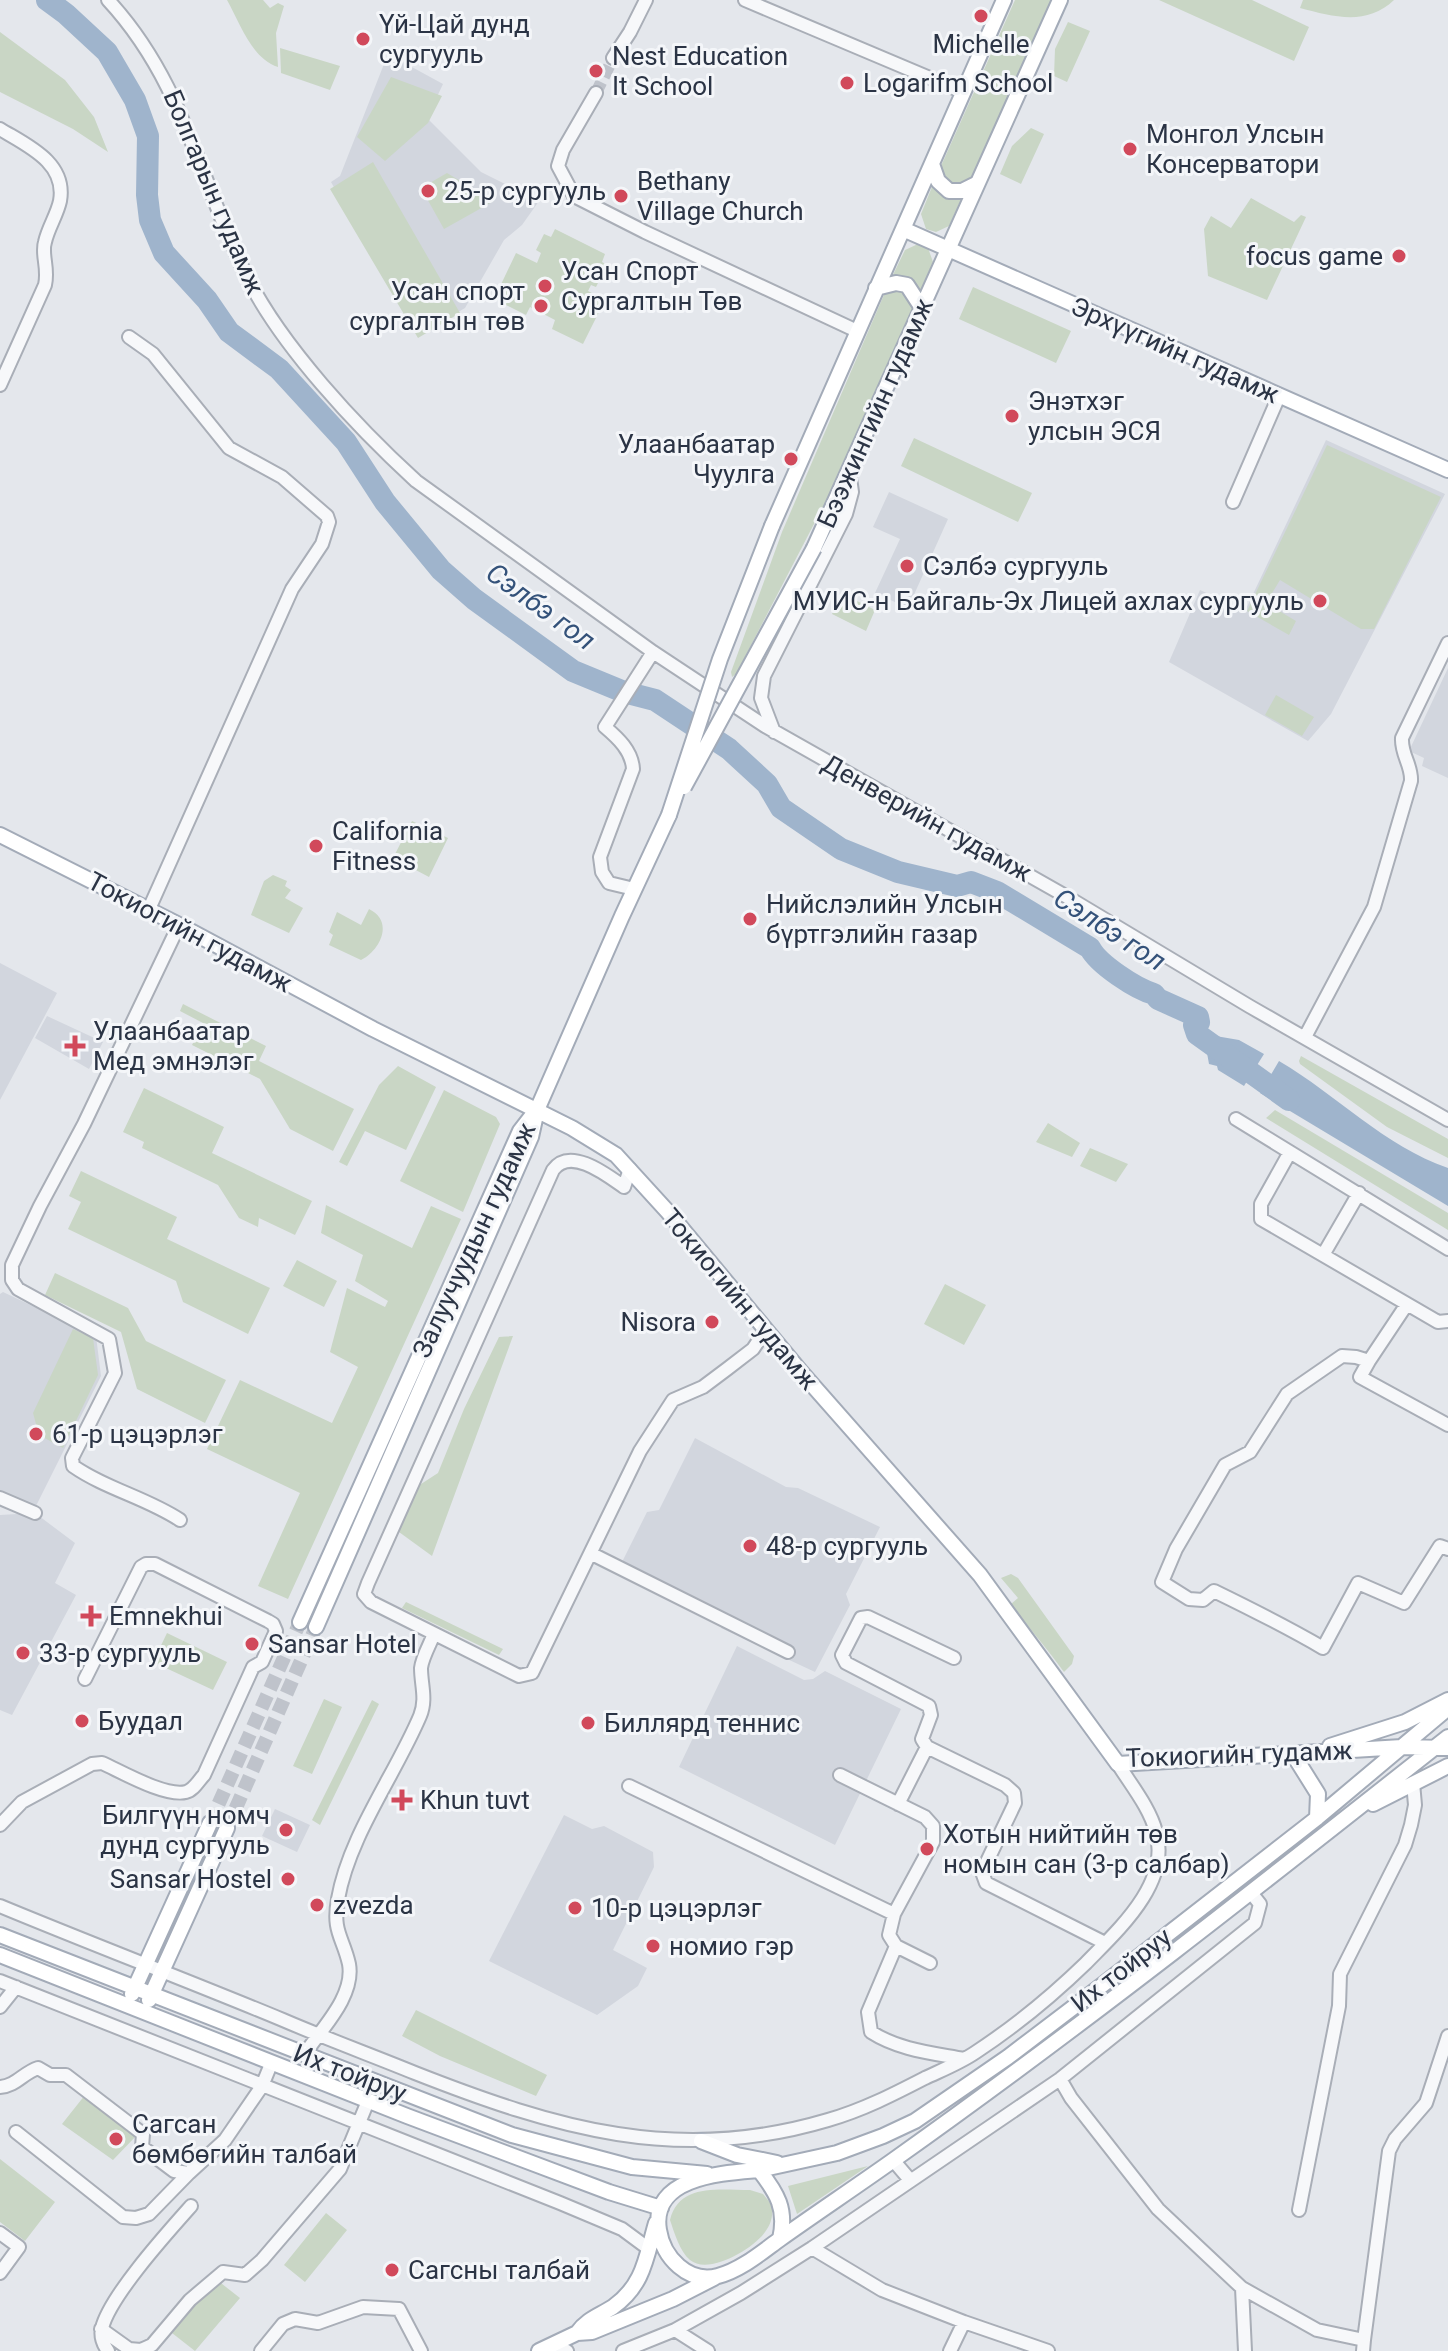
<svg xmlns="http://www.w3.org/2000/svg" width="1448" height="2351" font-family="Roboto,sans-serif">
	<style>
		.built { fill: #d2d6de }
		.green { fill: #c9d6c5 }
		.water { fill: #9fb4cc }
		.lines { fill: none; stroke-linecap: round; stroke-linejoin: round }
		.river { stroke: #9fb4cc; stroke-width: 22 }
		.minor-tunnel { stroke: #bfc3cb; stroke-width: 12; stroke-dasharray: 12 6; stroke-linecap: butt }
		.major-tunnel { stroke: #bfc3cb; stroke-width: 14; stroke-dasharray: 14 7; stroke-linecap: butt }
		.minor-casing { stroke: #a9aeb7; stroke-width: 16 }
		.major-casing { stroke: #a3abb8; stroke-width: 18 }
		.minor { stroke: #f7f8fa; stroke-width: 12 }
		.major { stroke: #fff; stroke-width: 14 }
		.major-bridge-casing { stroke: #a3abb8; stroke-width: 18; stroke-linecap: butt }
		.major-bridge { stroke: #fff; stroke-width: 14 }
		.poi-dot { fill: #d1495b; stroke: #f4f6f9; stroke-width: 3 }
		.labels { text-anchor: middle; stroke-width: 6; stroke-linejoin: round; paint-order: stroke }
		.poi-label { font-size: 26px; fill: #2b3445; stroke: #f4f6f9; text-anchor: start }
		.street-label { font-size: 26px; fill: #2b3445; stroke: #f4f6f9 }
		.water-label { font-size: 28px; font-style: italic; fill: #34527a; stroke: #f4f6f9 }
	</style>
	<rect width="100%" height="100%" fill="#e4e7ec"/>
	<path class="built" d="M399 60 443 84 427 118 481 172 539 201 522 225 504 240 465 308 418 336 331 182 340 176 384 64Z
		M1326 440 1445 494 1331 714 1308 741 1169 662 1200 590 1245 611Z
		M889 492 948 519 908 608 875 593 900 539 873 527Z
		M1448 668V778L1422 766 1424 758 1409 751Z
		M0 963 57 993 0 1100Z
		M47 1016 103 1042 89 1069 35 1038Z
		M3 1292 96 1336 101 1376 35 1508 0 1493V1294Z
		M695 1438 786 1487 798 1488 880 1527 846 1594 850 1605 815 1672 721 1628 725 1620 621 1564 647 1512 659 1510Z
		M35 1513 75 1543 55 1583 76 1595 12 1715 0 1710V1515Z
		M737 1646 804 1680 813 1679 825 1671 901 1709 835 1845 679 1767Z
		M275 1809 310 1825 297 1852 262 1836Z
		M564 1815 592 1829 604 1826 653 1852 654 1867 613 1950 647 1968 638 1986 597 2015 489 1961Z"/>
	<path class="green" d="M227 0H263L270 8 278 3 284 6 276 33 278 67C251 58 240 23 227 0Z
		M1015 0H1051L970 180 952 189 939 171 941 166Z
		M1159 0H1252L1309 27 1294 61Z
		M1303 0H1394C1367 26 1334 17 1300 8Z
		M1068 22 1090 31 1067 82 1054 76 1055 49Z
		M0 32 65 80 94 117 108 152 73 129 0 92Z
		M280 48 340 66 330 90 281 73Z
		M391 77 442 96 428 123 385 161 357 137Z
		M1031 128 1044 134 1021 184 1000 174 1012 146Z
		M373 162 460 313 418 338 330 189Z
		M447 173 494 201 444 229 421 188Z
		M934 182 963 195 949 226 936 232 926 229 921 214Z
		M1251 198 1294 222 1301 215 1306 217 1267 300 1208 276 1204 229 1211 216 1231 228Z
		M555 229 605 254 602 262 607 265 596 287 591 285 588 291 605 300 583 344 552 329 555 320 530 307 526 315 494 299 516 253 537 263 541 253 536 250 544 234 551 237Z
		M918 244 928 248 933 262 919 294 890 281 905 250Z
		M901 287 913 303 912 309 827 499 736 674 732 677 731 672 782 532 883 297 887 290Z
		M973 287 1071 331 1056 363 959 319Z
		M914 438 1032 493 1018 522 901 466Z
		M1327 445 1441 497 1374 629H1361L1280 580 1266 603 1296 621 1289 635 1247 611Z
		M841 593 875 610 866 631 832 614Z
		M1276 695 1314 717 1302 736 1265 715Z
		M412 821 448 838 429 877 393 858Z
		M273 875 287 881 285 886 291 890 285 898 303 908 289 933 251 915 264 881Z
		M369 909C394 921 381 950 361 960L329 945 333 935 329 932 337 912 361 925Z
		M183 1004 266 1046 259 1061 354 1109 333 1151 290 1129 260 1079 192 1045 203 1023 180 1011Z
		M1301 1056 1448 1139V1158L1387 1127 1300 1064 1299 1061Z
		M398 1066 436 1087 406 1150 365 1131 347 1166 339 1162 379 1085Z
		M144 1088 224 1127 212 1153 312 1201 295 1235 259 1218 258 1227 239 1218 218 1185 142 1148 144 1142 123 1132Z
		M444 1090 496 1117 500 1124 463 1212 400 1181Z
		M1275 1110 1448 1213V1230L1266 1118Z
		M1048 1123 1080 1143 1072 1157 1036 1142Z
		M1090 1148 1128 1164 1116 1182 1080 1166Z
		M81 1171 177 1217 167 1239 270 1288 248 1334 183 1302 176 1281 68 1229 81 1202 69 1196Z
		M326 1205 412 1248 431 1206 461 1219 288 1599 258 1586 300 1493 207 1449 240 1380 332 1423 358 1367 330 1352 347 1288 385 1307 388 1301 355 1281 363 1255 321 1233Z
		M297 1260 337 1281 324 1307 283 1286Z
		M55 1273 128 1308 146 1341 226 1380 205 1423 137 1389 121 1332 45 1295Z
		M945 1284 986 1305 964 1345 924 1324Z
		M73 1329 93 1338 98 1375 63 1448 39 1435 33 1413Z
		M513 1336 432 1556 399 1532 418 1486 438 1473 464 1409 499 1337Z
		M1011 1574 1018 1578 1074 1656 1072 1664 1064 1672C1047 1648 1028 1627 1011 1604L1018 1598 1001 1578Z
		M406 1602 503 1649 499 1655 402 1608Z
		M167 1633 227 1662 213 1690 153 1662Z
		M324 1699 342 1707 312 1774 293 1766Z
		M372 1700 379 1704 320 1825 312 1820Z
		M416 2010 547 2075 536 2096 440 2056 402 2036Z
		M85 2095 137 2135 113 2160 62 2124Z
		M0 2159 55 2202 25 2241 0 2222Z
		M868 2166 797 2214 788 2186Z
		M750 2190 763 2194 772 2205C773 2213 772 2222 767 2229 757 2247 709 2276 690 2260 680 2252 674 2232 670 2220 679 2183 719 2190 750 2190Z
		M326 2213 347 2230 305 2282 284 2265Z
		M217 2280 240 2298 195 2351 172 2333Z"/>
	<path class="water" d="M1193 1029 1204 1034 1239 1040 1264 1054 1244 1086 1218 1070 1217 1066 1209 1064 1207 1053Z
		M1279 1061C1337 1095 1384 1146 1448 1168V1206L1260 1093Z"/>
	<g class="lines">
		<path class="river" d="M47 0 66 14 107 52 135 100 148 136 147 195 150 220 164 253 207 300 229 332 279 369 346 442 385 502 441 570 474 599 573 671 624 692 655 700 729 749 767 784 781 808 841 849 898 872 957 886 971 882 997 892 1090 948C1098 964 1136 989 1154 994L1158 999 1198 1017 1199 1022 1194 1025 1197 1034 1289 1100"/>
		<path class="minor-tunnel" d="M596 93 613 58"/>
		<path class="major-tunnel" d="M210 1823 300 1622
			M227 1828 316 1627"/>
		<defs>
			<path id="minor" d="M108 0C184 82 199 179 246 275 281 346 357 427 416 481L653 652 765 726 1069 898 1249 1006 1448 1120
				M745 0 963 92
				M613 58 630 32 646 0
				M596 93 563 150 558 166 574 196 645 232 857 331
				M0 129C26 145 67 162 60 201 57 215 48 228 45 242 41 254 49 268 45 285L0 385
				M129 337 153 354 229 448 282 477 327 516 329 522 322 544 292 589 149 909
				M1233 502 1279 396
				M774 732 761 698 764 676 846 514 852 492 849 471
				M634 889 609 883 602 872 600 857 633 769C632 751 618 738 605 727L653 652
				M179 925 84 1124 40 1206 12 1265V1280L18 1289 109 1339 115 1373 72 1458 73 1466C106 1489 147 1498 180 1520
				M1305 1037 1374 907 1411 781C1412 765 1401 755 1402 738L1448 643
				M1236 1119 1448 1249
				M1290 1152 1261 1204V1219L1438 1322 1448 1321
				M630 1169 624 1187C607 1175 570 1146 553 1170L368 1583 364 1594 371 1602 519 1676 532 1673 640 1451 673 1400 703 1387 727 1369 753 1349 765 1331
				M1323 1255 1359 1193
				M1407 1304 1369 1361 1356 1357 1342 1356 1287 1394 1250 1452 1225 1465 1176 1549 1162 1582 1189 1599 1203 1600 1214 1591C1251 1609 1287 1627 1323 1648L1358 1583 1404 1603 1440 1546 1448 1549
				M1369 1361 1360 1377 1448 1425
				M0 1498 35 1513
				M592 1554 788 1652
				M954 1658 868 1617 861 1618 842 1655 846 1663 929 1706 931 1715 922 1739 927 1747 1005 1785 1014 1793 1015 1803 982 1872 986 1883 1105 1943
				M840 1775 925 1817 933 1826V1842L894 1914 889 1935 896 1946 930 1963
				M629 1786 894 1914
				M898 1804 927 1747
				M0 1825 22 1802 92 1764 102 1763C122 1772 165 1797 186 1792 194 1790 199 1780 204 1775L253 1667 262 1662 276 1631 273 1624 268 1621 155 1564H146L141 1567 85 1679
				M0 1906C94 1945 189 1981 283 2020 327 2039 371 2055 415 2073 555 2128 677 2165 828 2120 863 2110 894 2094 925 2078 942 2070 960 2063 976 2052 1014 2027 1053 1995 1086 1963 1118 1930 1171 1883 1156 1832 1150 1808 1131 1785 1118 1764
				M896 1946 868 2012 871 2032C899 2050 932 2053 964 2059
				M0 1981 560 2203 622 2229 649 2249
				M0 2007 16 1987
				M304 2055C320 2030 355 1997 349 1964 343 1937 332 1932 338 1899 349 1836 395 1775 420 1716 427 1699 421 1685 421 1668 422 1658 430 1644 434 1634
				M1060 2079 1071 2098 1158 2209 1242 2288 1317 2330 1364 2340 1363 2351
				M0 2087C16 2086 23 2073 38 2068L50 2075H66L143 2134 142 2147 174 2171 189 2173
				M16 2132 123 2217 136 2218 149 2214 189 2173 225 2140 262 2086 271 2064
				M893 2160 910 2180
				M1299 2210 1339 2006 1340 1974 1405 1845 1411 1825 1415 1805 1413 1783
				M0 2233 19 2247 0 2273
				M812 2248 882 2290 964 2322 1048 2351
				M1242 2288 1245 2351
				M101 2329 129 2349 141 2350 152 2345 190 2300 223 2272 245 2275 262 2260 340 2169 368 2101
				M675 2330 708 2351
				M1364 2340 1389 2151 1395 2139 1426 2103 1448 2036
				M553 2344 567 2351
				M108 2351C103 2344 100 2337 102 2328 110 2296 167 2233 191 2206
				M261 2351 283 2324 295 2319 318 2323 363 2307 399 2309 421 2351
				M623 2351 675 2330 741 2293 812 2248 1060 2079 1255 1923 1260 1904 1252 1894
				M950 2351 964 2322"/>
			<path id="major" d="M932 164 938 181 949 191H962L976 184
				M903 229 1448 470
				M876 288 896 283 907 285 922 308
				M772 526 1004 0
				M814 548 1060 0
				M0 835 179 925 373 1029 572 1128 616 1155 668 1212 801 1372 980 1575 1118 1764 1402 1747 1448 1748
				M300 1622 520 1131 534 1113
				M316 1627 531 1137 537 1110 622 916 669 815
				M1330 1746 1405 1722 1448 1700
				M1293 1754 1318 1794 1317 1818
				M1373 1804 1448 1766
				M0 1935 512 2135 632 2167 707 2174
				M0 1955 407 2116 609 2192 661 2208
				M132 1994 210 1823
				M149 2000 227 1828
				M701 2141 737 2155 777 2163
				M759 2170 837 2153 883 2136 915 2121 1008 2057 1100 1987 1317 1818 1448 1708
				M780 2239C787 2209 777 2193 759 2170 724 2173 650 2176 659 2230 663 2257 688 2284 718 2276 741 2270 762 2252 780 2239 818 2212 857 2186 895 2159 1084 2025 1266 1881 1448 1737
				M577 2333C587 2319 599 2316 613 2307 644 2285 646 2257 656 2223
				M539 2351 577 2333 592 2332 673 2299 714 2278"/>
		</defs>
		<use href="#minor" class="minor-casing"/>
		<use href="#major" class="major-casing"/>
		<use href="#minor" class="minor"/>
		<use href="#major" class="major"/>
		<defs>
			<path id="major-bridge" d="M684 787 814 548
				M669 815 720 659 772 526"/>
		</defs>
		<use href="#major-bridge" class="major-bridge-casing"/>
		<use href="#major-bridge" class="major-bridge"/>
	</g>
	<g class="poi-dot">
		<circle cx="981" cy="16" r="8"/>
		<circle cx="363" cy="39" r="8"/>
		<circle cx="596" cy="71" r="8"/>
		<circle cx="847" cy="83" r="8"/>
		<circle cx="1130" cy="149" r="8"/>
		<circle cx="428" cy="191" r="8"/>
		<circle cx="621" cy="196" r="8"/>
		<circle cx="1399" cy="256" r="8"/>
		<circle cx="545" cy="286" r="8"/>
		<circle cx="541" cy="306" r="8"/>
		<circle cx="1012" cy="416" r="8"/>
		<circle cx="791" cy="459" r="8"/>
		<circle cx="907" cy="566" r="8"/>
		<circle cx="1320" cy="601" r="8"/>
		<circle cx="316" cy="846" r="8"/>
		<circle cx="750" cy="919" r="8"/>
		<path d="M71 1034h8v8h8v8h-8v8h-8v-8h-8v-8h8z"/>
		<circle cx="712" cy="1322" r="8"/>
		<circle cx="36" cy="1434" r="8"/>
		<circle cx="750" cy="1546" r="8"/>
		<path d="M87 1604h8v8h8v8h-8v8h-8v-8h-8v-8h8z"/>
		<circle cx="252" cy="1644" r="8"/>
		<circle cx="23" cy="1653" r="8"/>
		<circle cx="82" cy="1721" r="8"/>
		<circle cx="588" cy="1723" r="8"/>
		<path d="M398 1788h8v8h8v8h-8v8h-8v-8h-8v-8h8z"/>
		<circle cx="286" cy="1830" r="8"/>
		<circle cx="927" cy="1849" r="8"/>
		<circle cx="288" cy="1879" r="8"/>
		<circle cx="317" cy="1905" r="8"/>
		<circle cx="575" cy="1908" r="8"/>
		<circle cx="653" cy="1946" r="8"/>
		<circle cx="116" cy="2139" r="8"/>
		<circle cx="392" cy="2270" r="8"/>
	</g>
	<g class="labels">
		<g class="poi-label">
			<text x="379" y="33">Үй-Цай дунд<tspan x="379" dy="30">сургууль</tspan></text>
			<text x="981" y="53" text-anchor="middle">Michelle</text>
			<text x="612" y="65">Nest Education<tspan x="612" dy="30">It School</tspan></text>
			<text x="863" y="92">Logarifm School</text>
			<text x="1146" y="143">Монгол Улсын<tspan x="1146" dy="30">Консерватори</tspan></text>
			<text x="637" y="190">Bethany<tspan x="637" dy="30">Village Church</tspan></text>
			<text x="444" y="200">25-р сургууль</text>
			<text x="1383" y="265" text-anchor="end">focus game</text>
			<text x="561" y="280">Усан Спорт<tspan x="561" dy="30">Сургалтын Төв</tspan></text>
			<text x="525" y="300" text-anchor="end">Усан спорт<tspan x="525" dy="30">сургалтын төв</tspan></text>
			<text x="1028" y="410">Энэтхэг<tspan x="1028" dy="30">улсын ЭСЯ</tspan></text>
			<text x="775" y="453" text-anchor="end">Улаанбаатар<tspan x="775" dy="30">Чуулга</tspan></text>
			<text x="923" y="575">Сэлбэ сургууль</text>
			<text x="1304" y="610" text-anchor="end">МУИС-н Байгаль-Эх Лицей ахлах сургууль</text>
			<text x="332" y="840">California<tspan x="332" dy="30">Fitness</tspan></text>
			<text x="766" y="913">Нийслэлийн Улсын<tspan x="766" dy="30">бүртгэлийн газар</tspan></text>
			<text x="93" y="1040">Улаанбаатар<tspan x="93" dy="30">Мед эмнэлэг</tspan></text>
			<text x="696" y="1331" text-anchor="end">Nisora</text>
			<text x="52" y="1443">61-р цэцэрлэг</text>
			<text x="766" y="1555">48-р сургууль</text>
			<text x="109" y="1625">Emnekhui</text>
			<text x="268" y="1653">Sansar Hotel</text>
			<text x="39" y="1662">33-р сургууль</text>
			<text x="98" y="1730">Буудал</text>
			<text x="604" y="1732">Биллярд теннис</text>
			<text x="420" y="1809">Khun tuvt</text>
			<text x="270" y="1824" text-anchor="end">Билгүүн номч<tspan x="270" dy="30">дунд сургууль</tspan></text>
			<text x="943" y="1843">Хотын нийтийн төв<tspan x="943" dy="30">номын сан (3-р салбар)</tspan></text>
			<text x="272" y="1888" text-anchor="end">Sansar Hostel</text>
			<text x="333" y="1914">zvezda</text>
			<text x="591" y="1917">10-р цэцэрлэг</text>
			<text x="669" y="1955">номио гэр</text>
			<text x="132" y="2133">Сагсан<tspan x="132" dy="30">бөмбөгийн талбай</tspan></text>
			<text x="408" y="2279">Сагсны талбай</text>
		</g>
		<g class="street-label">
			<text transform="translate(214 192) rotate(67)" y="9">Болгарын гудамж</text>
			<text transform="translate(1175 350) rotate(24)" y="9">Эрхүүгийн гудамж</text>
			<text transform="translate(875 413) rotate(-66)" y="9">Бээжингийн гудамж</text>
			<text transform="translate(927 818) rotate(29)" y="9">Денверийн гудамж</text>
			<text transform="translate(190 932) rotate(28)" y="9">Токиогийн гудамж</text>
			<text transform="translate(474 1240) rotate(-65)" y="9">Залуучуудын гудамж</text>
			<text transform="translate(740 1299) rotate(50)" y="9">Токиогийн гудамж</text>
			<text transform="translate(1239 1754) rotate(-2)" y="9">Токиогийн гудамж</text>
			<text transform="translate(1121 1970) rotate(-38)" y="9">Их тойруу</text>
			<text transform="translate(350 2073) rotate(21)" y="9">Их тойруу</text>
		</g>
		<g class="water-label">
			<text transform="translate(541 606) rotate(36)" y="10">Сэлбэ гол</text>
			<text transform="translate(1110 929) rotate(33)" y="10">Сэлбэ гол</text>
		</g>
	</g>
</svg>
